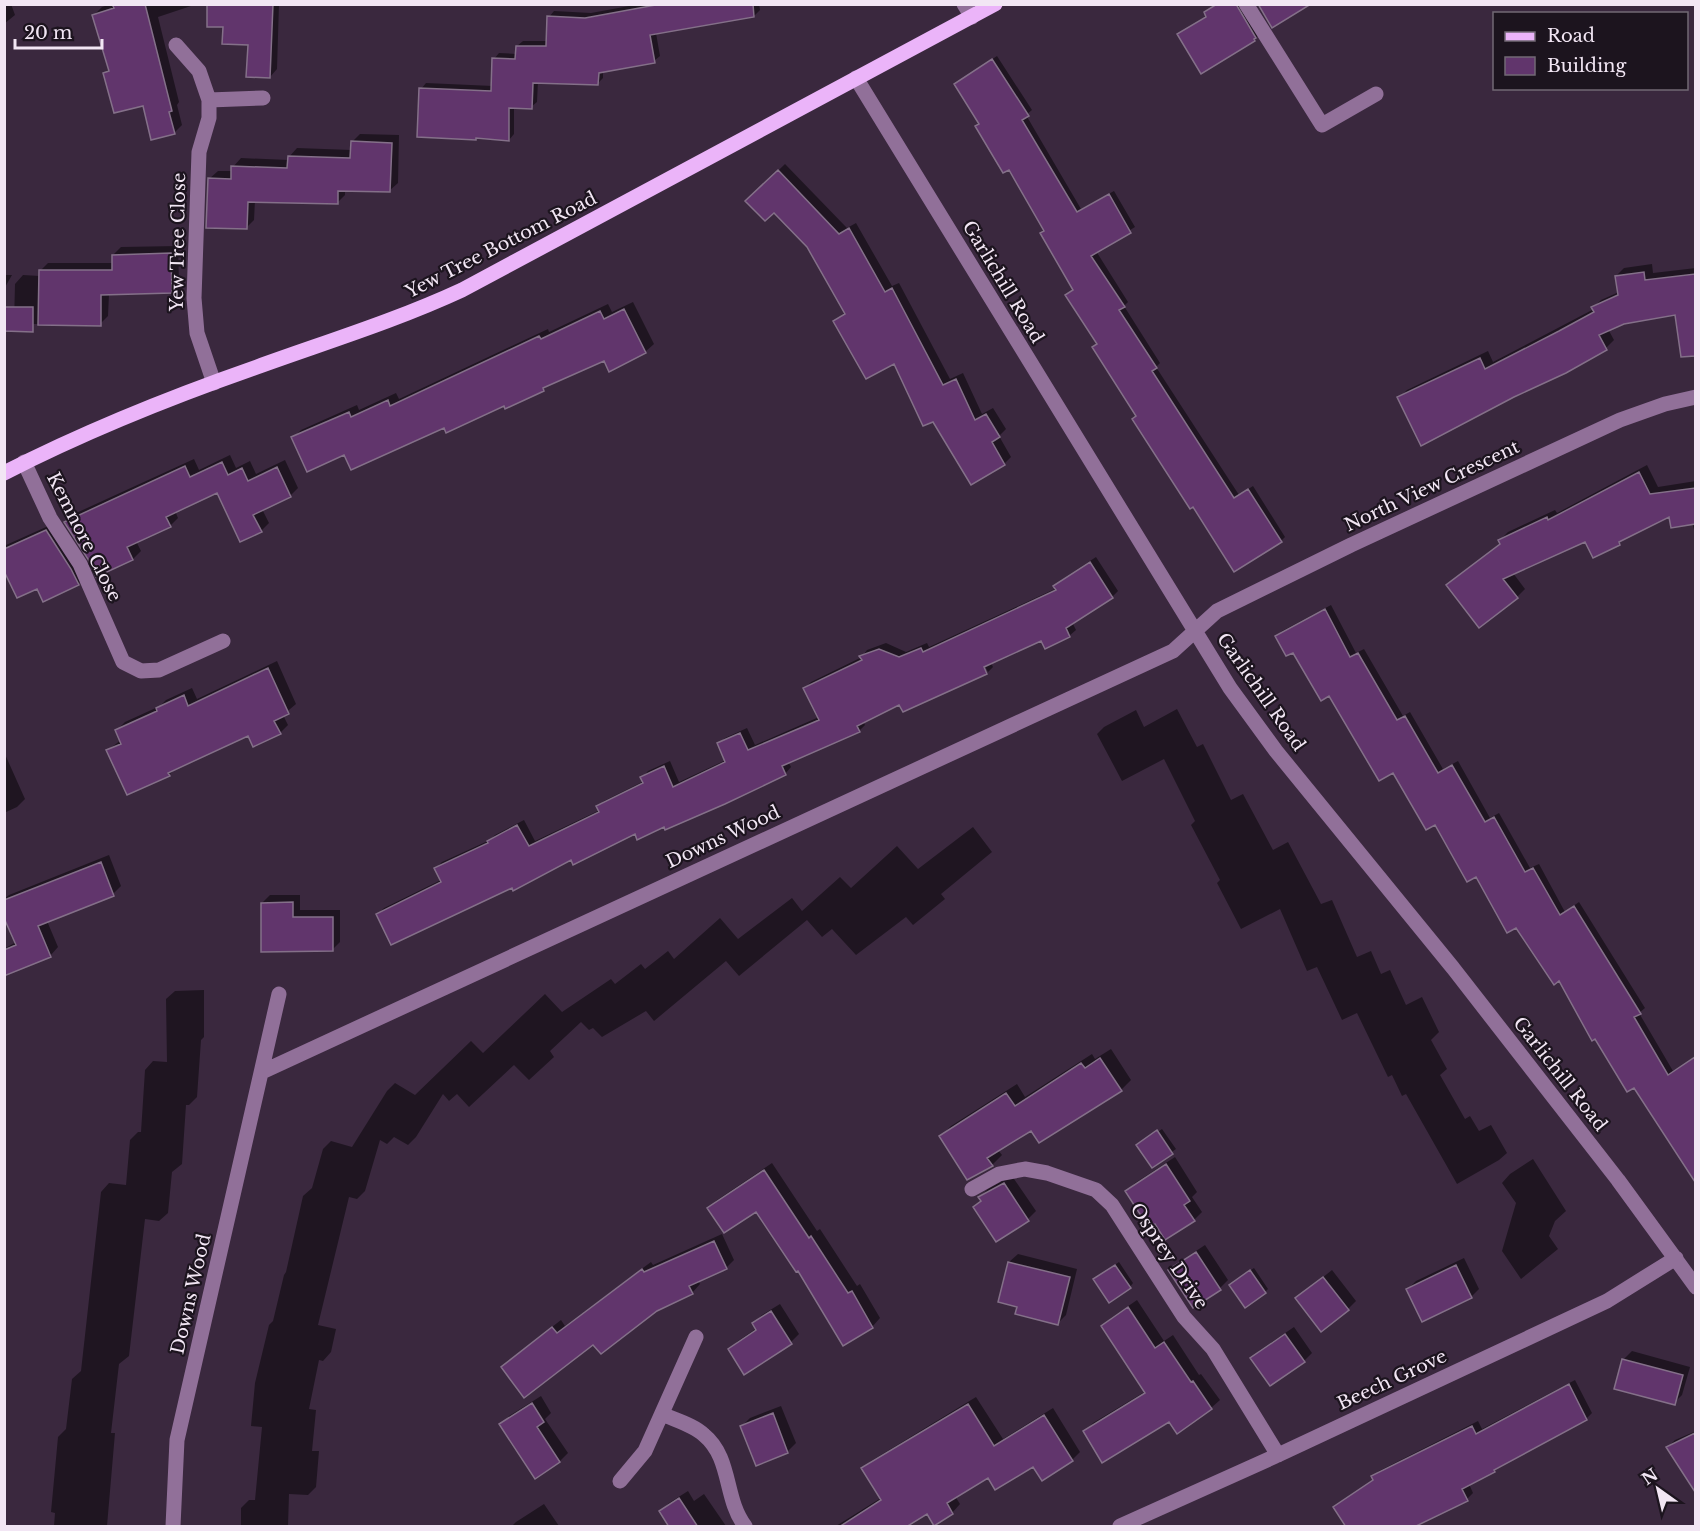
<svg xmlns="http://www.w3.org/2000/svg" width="1700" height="1531" font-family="'Libre Baskerville',serif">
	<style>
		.shadow { fill: #0007 }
		.building { fill: #61356c; stroke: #847089; stroke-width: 1.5 }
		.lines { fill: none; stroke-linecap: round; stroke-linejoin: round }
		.minor { stroke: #917099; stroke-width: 15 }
		.major { stroke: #ebb4f9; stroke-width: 15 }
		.labels { text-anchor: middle; stroke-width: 4.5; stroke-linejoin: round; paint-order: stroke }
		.street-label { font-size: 18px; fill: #f2e6f4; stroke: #1c141e }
	</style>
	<rect width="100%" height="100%" fill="#3a283e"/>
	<path class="shadow" d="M4 4H11L15 15 4 24Z
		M111 4H197L158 17 179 102 177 105 182 125 174 133 145 104 105 73 110 68 94 15 102 7Z
		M209 4H279L277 69 270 77 249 44 224 26Z
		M640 4H759L760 10 755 15 656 33 660 56 654 61 603 70V78L597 84 538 81 537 102 531 107H514V134L509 140 421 89 426 83 493 86 494 59 499 53 517 54V46L523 41H548L549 17 554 11 591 13Z
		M1217 4H1242L1258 36 1254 40 1183 31 1207 16Z
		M997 56 1032 110 1026 115 1081 209 1114 191 1135 227 1096 251 1128 302 1124 306 1160 363 1156 367 1239 495 1253 486 1285 537 1281 541 1138 415 1099 344 1067 295 1074 289 1045 230 1009 167 955 84Z
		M360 134 399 135 398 183 389 191 345 189V195L337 203 255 200 254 220 246 228 209 179 218 171H232L233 167 241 158 289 160V157L297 148 352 150V142Z
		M785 164 847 228 856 223 892 286 899 283 950 379 963 373 982 414 993 408 1006 429 999 436 1011 457 1004 464 934 420 894 362 835 321 846 312 808 246 774 211 747 201Z
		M178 246 179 283 171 291 109 294 108 316 100 324H14L15 284 23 275 40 276V271L48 263H113V255L121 247Z
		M1652 264 1653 273 1696 268V312L1677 315V313L1623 323 1608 329 1614 340 1606 348 1422 443 1399 398 1407 390 1488 351 1493 362 1594 309 1593 308 1601 300 1619 292 1616 276 1624 268Z
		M4 275H12L4 289Z
		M633 302 654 344 645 352 605 359 549 384 543 389 504 404 444 426 345 453 293 438 301 430 357 405 359 410 396 393 399 399 548 329 549 332 608 304 612 312Z
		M230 455 236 468 250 461 256 474 285 460 298 488 290 496 262 509 269 523 261 531 218 491 175 511 178 518 170 526 136 541 141 551 133 559 89 558 66 522 74 514 194 459 199 470Z
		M1647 465 1658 487 1696 481V536L1692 523 1671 514 1626 537 1619 543 1586 540 1513 573 1525 589 1517 597 1448 585 1501 543 1500 540 1508 532 1555 510 1557 513Z
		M55 523 86 576 78 584 38 587 4 567V547L6 545Z
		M1096 557 1118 591 1112 597 1072 622 1076 630 1069 636 1042 639 991 663 993 667 988 672 982 660 987 673 904 710 900 703 863 721 865 725 859 731 788 761 791 767 785 774 664 825 635 832 571 858 512 886 378 914 384 908 441 880 436 868 442 862 490 840 495 835 524 820 535 841 600 810 598 807 604 801 644 781 642 778 648 771 670 761 679 782 726 760 718 744 725 738 747 728 755 745 819 717 805 688 811 682 862 657 867 650 886 643 906 652 927 643 929 647 1057 588 1055 586 1061 580Z
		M1331 605 1356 653 1364 649 1403 716 1410 712 1443 769 1458 761 1490 818 1499 813 1530 868 1539 864 1565 912 1579 902 1645 1008 1639 1013 1673 1071 1696 1058V1179L1560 979 1394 771 1293 651 1277 636 1282 631Z
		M277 661 296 704 283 715 288 725 280 733 249 734 176 768 169 775 108 750 121 740 117 730 125 722 160 706 166 700 192 688 197 699Z
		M1177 709 1197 747 1203 744 1231 800 1243 794 1273 850 1288 842 1321 904 1332 900 1357 957 1371 951 1381 974 1390 970 1406 1005 1422 997 1439 1032 1431 1040 1447 1069 1440 1075 1465 1119 1470 1116 1479 1131 1491 1125 1507 1153 1499 1160 1457 1184 1406 1094 1402 1096 1392 1075 1388 1077 1357 1013 1342 1020 1317 967 1307 971 1280 909 1241 929 1217 883 1220 880 1191 825 1195 821 1164 759 1122 781 1097 734 1104 727 1136 710 1144 727Z
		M4 752 25 799 17 807 4 813Z
		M973 827 992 852 941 894 945 899 913 925 906 917 856 955 832 929 822 937 807 920 739 976 726 961 654 1021 646 1011 602 1037 593 1028 589 1030 581 1022 550 1051 554 1057 529 1080 514 1065 469 1107 457 1094 449 1101 443 1094 416 1137 408 1145 394 1137 387 1144 380 1140 365 1191 357 1199 349 1197 318 1325 336 1329 331 1352 323 1361 319 1360 309 1409 316 1410 312 1451H319L316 1487 308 1495 289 1494 288 1526H241V1508L249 1500H255L262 1427 251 1426 255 1383 269 1325 273 1321 284 1275 286 1272 303 1196 312 1188 323 1149 331 1141 352 1147 387 1091 395 1083 415 1095 471 1041 483 1053 545 994 562 1012 611 979 615 984 641 964 645 969 668 951 674 959 720 918 738 939 792 898 802 911 840 877 851 888 897 846 918 869Z
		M109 855 121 886 113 894 47 921 58 947 50 956 4 960V949L16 942 4 913V899L9 895Z
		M270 895H300V910H340V942L332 950 262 903Z
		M204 990V1037L201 1040 197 1097 189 1105H186L182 1164 172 1172 168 1213 159 1221 145 1219 129 1356 119 1364 111 1433H115L107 1526H54L55 1513 51 1512 58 1437 66 1429 72 1379 81 1371 101 1192 109 1183 126 1185 130 1140 138 1132H141L145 1070 153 1061 167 1062 166 999 175 991Z
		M1111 1049 1131 1080 1121 1090 1031 1128 998 1150 1002 1155 992 1165 941 1136 951 1126 1017 1084 1025 1097 1092 1054 1095 1059Z
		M1162 1129 1176 1149 1152 1166 1140 1144Z
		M1175 1157 1197 1192 1192 1197 1202 1212 1194 1220 1155 1222 1127 1191 1135 1183Z
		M1533 1159 1566 1211 1555 1221 1549 1236 1558 1249 1521 1279 1502 1251 1516 1203 1502 1183 1510 1174Z
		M772 1163 817 1231 820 1229 857 1286 860 1284 880 1318 872 1327 844 1344 798 1269 756 1210 709 1208 717 1200Z
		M1012 1176 1036 1211 1028 1219 975 1207 982 1200 980 1197 988 1189Z
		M722 1234 734 1260 726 1268 698 1280 700 1284 692 1293 594 1342 511 1359 561 1320 565 1326 651 1262 653 1265Z
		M1205 1245 1228 1280 1220 1288 1170 1271 1178 1263Z
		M1018 1254 1077 1269 1066 1315 1058 1323 1018 1306 1009 1262Z
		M1464 1258 1479 1289 1471 1297 1408 1289 1416 1281Z
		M1119 1262 1133 1283 1130 1287 1099 1276Z
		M1254 1268 1268 1289 1265 1292 1234 1281Z
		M1332 1270 1356 1301 1348 1309 1297 1298Z
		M1137 1300 1164 1341 1173 1335 1199 1375 1201 1374 1220 1400 1211 1408 1170 1420 1085 1432 1093 1423 1146 1391 1103 1326 1111 1318Z
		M780 1304 799 1334 791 1342 730 1349 738 1341 757 1328 754 1323 762 1315Z
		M1294 1327 1312 1353 1304 1361 1252 1358 1260 1350Z
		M1632 1351 1690 1367 1682 1395 1674 1403 1616 1387 1624 1359Z
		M1575 1380 1592 1413 1586 1419 1469 1484 1473 1493 1467 1499 1410 1526 1335 1507 1374 1479 1373 1476 1379 1471 1478 1421 1482 1429Z
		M541 1396 551 1413 545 1419 568 1453 560 1461 535 1477 501 1425 509 1416Z
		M976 1397 1003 1439 1053 1408 1080 1452 1072 1460 1033 1465 988 1476 955 1496 960 1504 952 1513 927 1511 903 1526H836L881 1498 863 1469 871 1461Z
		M781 1406 796 1443 788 1451 756 1464 742 1426 750 1418Z
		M1696 1431V1489L1668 1447 1675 1440Z
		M688 1491 694 1501 704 1494 726 1526H671L661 1511 669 1503Z
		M544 1504 559 1526H512L516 1522Z"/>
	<path class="building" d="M112 4H145L172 111 169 112 175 134 151 140 143 106 114 113 103 73 109 71 92 15 114 8Z
		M207 4H273L270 78 246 77 248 45 222 44 223 27H207Z
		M661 4H753L754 17 650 35 655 63 599 73 598 85 533 83 532 109 509 108V141L476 138V140L417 137 419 88 491 91 492 58 515 59 516 46H546L547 16 585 18Z
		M1217 4H1236L1256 38 1254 39 1255 41 1201 74 1177 34 1206 17 1204 12Z
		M1258 4H1311L1272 28Z
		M992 59 1029 116 1022 120 1077 212 1109 194 1131 233 1091 256 1125 307 1119 310 1157 368 1152 371 1234 498 1248 489 1282 542 1234 572 1193 507 1190 509 1132 419 1136 416 1092 347 1097 344 1065 295 1073 290 1040 233 1044 231 1009 170 1003 173 975 126 979 124 954 84Z
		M351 141 392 143 390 192 338 191V204L248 202 247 229 206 228 208 178 231 179V166L287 168 288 156 350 158Z
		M778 170 839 234 849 228 885 292 892 288 943 385 956 379 975 420 986 414 1000 437 992 442 1005 465 971 485 933 422 923 426 894 364 866 379 833 321 845 314 807 247 774 213 765 221 745 201Z
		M171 253 172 293 101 295V326L38 325 39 270H112V255Z
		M1644 272 1645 280 1695 274V356L1681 357 1675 315 1624 324 1599 335 1607 350 1566 373 1514 397 1421 446 1397 397 1480 358 1485 369 1559 331 1594 312 1591 307 1618 295 1615 276Z
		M4 307H33V332L4 331Z
		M624 309 646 353 609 372 604 361 543 388 544 391 505 409 504 406 446 433 444 428 351 470 344 455 307 472 291 437 349 412 351 417 388 400 390 406 539 336 541 339 600 311 604 319Z
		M222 462 228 475 242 468 248 481 277 467 291 497 253 515 262 532 240 542 217 493 166 517 171 527 127 547 133 560 96 577 88 559 64 522 185 466 190 477Z
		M1639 472 1650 494 1695 488V524L1671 528 1669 517 1619 542 1620 545 1593 558 1585 542 1503 579 1518 598 1479 628 1446 585 1500 544 1498 540 1547 517 1548 520Z
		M46 530 71 569 79 585 43 602 37 589 17 598 4 571V549Z
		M1090 562 1113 598 1066 628 1070 637 1045 649 1041 641 984 667 987 674 903 712 899 705 857 726 860 732 782 766 786 775 725 804 665 830 664 827 637 840 635 834 573 865 571 860 513 891 512 888 391 945 376 914 441 882 434 868 488 843 487 841 517 825 529 846 599 812 596 806 643 783 640 777 664 766 673 787 725 762 717 743 740 733 748 750 819 720 803 688 862 660 859 656 879 649 899 657 921 648 923 652 1056 590 1053 586Z
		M1325 609 1350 657 1358 653 1397 720 1405 716 1438 773 1452 765 1485 822 1494 817 1525 872 1533 868 1560 915 1574 906 1641 1014 1634 1017 1668 1075 1695 1057V1182L1634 1088 1627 1092 1595 1039 1592 1041 1559 981 1554 985 1516 928 1507 933 1476 877 1467 882 1435 825 1426 830 1393 773 1379 781 1329 696 1321 701 1293 653 1286 656 1275 636Z
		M268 668 289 714 274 721 281 734 253 747 248 736 168 773 170 776 127 795 106 750 121 744 115 730 157 711 156 708 184 695 188 706Z
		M101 862 114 896 38 926 51 957 4 976V950L16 945 4 918V900Z
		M293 902V917H333V951L261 952V903Z
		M1100 1058 1122 1091 1039 1143 1031 1131 987 1158 993 1166 967 1180 939 1136 1006 1093 1015 1106 1081 1063 1085 1068Z
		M1157 1130 1173 1154 1152 1168 1136 1145Z
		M1166 1164 1190 1201 1184 1205 1195 1221 1165 1240 1155 1224 1149 1228 1125 1191Z
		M764 1170 809 1238 811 1236 848 1293 852 1291 873 1328 843 1346 798 1271 796 1272 756 1212 724 1233 707 1208Z
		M1004 1183 1029 1221 996 1242 973 1207 981 1201 978 1197Z
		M714 1241 727 1269 689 1286 693 1294 657 1311 601 1354 593 1345 524 1398 501 1367 552 1327 557 1333 642 1269 644 1272Z
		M1196 1252 1221 1290 1193 1308 1168 1270Z
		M1008 1262 1070 1277 1058 1325 1015 1314 1017 1307 998 1302Z
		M1115 1265 1131 1288 1109 1303 1093 1279Z
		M1456 1265 1472 1298 1422 1322 1406 1289Z
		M1250 1270 1266 1293 1245 1308 1229 1285Z
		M1323 1277 1349 1310 1321 1332 1295 1298Z
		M1128 1307 1155 1348 1164 1342 1191 1382 1193 1381 1212 1409 1177 1434 1169 1422 1102 1463 1083 1431 1145 1393 1101 1326Z
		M771 1311 792 1344 744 1375 728 1349 756 1330 752 1323Z
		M1285 1334 1305 1362 1270 1386 1250 1358Z
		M1622 1359 1683 1375 1675 1405 1614 1389Z
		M1569 1384 1587 1420 1494 1470 1495 1472 1462 1489 1468 1501 1414 1527H1346L1333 1507 1373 1480 1371 1476 1472 1426 1476 1434Z
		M532 1403 544 1422 537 1427 560 1462 535 1479 499 1424Z
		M968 1404 994 1446 1044 1415 1073 1461 1042 1481 1033 1467 995 1490 988 1478 947 1503 953 1514 934 1526 927 1514 906 1527H839L881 1500 861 1468Z
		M773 1413 788 1453 756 1466 740 1426Z
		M1695 1433V1492L1666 1447Z
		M679 1498 698 1527H669L659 1511Z"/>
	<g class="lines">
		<path class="minor" d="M964 4 972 17
			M1246 4 1322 125 1376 94
			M176 45 199 71 209 100
			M856 78 1230 688 1276 751 1453 968 1618 1180 1696 1287
			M214 383 197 333 194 298 199 152 209 118V100L263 98
			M24 462 50 518 80 564 123 662 141 671 159 670 223 641
			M262 1072 1173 651 1217 611 1351 545 1620 420 1665 404 1696 397
			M972 1189 999 1174 1025 1169 1047 1173 1096 1190 1112 1205 1184 1317 1213 1349 1278 1455
			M662 1414C675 1420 694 1425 704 1435 732 1458 724 1499 745 1526
			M620 1481 645 1451 696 1337
			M173 1526 177 1440 279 994
			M1120 1526 1278 1455 1607 1301 1676 1258"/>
		<path class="major" d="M4 473C86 431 171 397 257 367 326 342 395 321 462 290L995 4"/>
	</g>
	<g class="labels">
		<g class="street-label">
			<text transform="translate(178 242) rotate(-89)" y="6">Yew Tree Close</text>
			<text transform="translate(501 245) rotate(-27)" y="6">Yew Tree Bottom Road</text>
			<text transform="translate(1003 282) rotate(59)" y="6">Garlichill Road</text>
			<text transform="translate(1432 486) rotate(-25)" y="6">North View Crescent</text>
			<text transform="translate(84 537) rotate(63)" y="6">Kemnore Close</text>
			<text transform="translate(1261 692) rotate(55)" y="6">Garlichill Road</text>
			<text transform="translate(723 837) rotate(-25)" y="6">Downs Wood</text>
			<text transform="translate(1560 1074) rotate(52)" y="6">Garlichill Road</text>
			<text transform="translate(1169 1256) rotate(56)" y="6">Osprey Drive</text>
			<text transform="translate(191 1294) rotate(-77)" y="6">Downs Wood</text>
			<text transform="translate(1392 1380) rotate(-25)" y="6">Beech Grove</text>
		</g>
	</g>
	<rect width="1700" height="1531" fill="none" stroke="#f2e6f4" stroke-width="12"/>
	<rect x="1493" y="12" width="195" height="78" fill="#1c141e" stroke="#726874" stroke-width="1.5"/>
	<rect x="1505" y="32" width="30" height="9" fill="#ebb4f9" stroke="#726874" stroke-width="1.5"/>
	<text x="1547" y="42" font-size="18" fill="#f2e6f4">Road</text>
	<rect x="1505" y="57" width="30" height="18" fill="#61356c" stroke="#726874" stroke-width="1.5"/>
	<text x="1547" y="72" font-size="18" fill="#f2e6f4">Building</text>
	<g transform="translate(1658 1489) rotate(326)" stroke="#1c141e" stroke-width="4.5" paint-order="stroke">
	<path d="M0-4.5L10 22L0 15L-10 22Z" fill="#f2e6f4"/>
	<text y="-9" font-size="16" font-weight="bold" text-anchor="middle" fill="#f2e6f4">N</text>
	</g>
	<path d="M15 39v9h87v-9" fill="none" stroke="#f2e6f4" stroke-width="3"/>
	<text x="24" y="39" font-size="18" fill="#f2e6f4" stroke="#1c141e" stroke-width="4.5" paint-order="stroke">20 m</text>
</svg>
